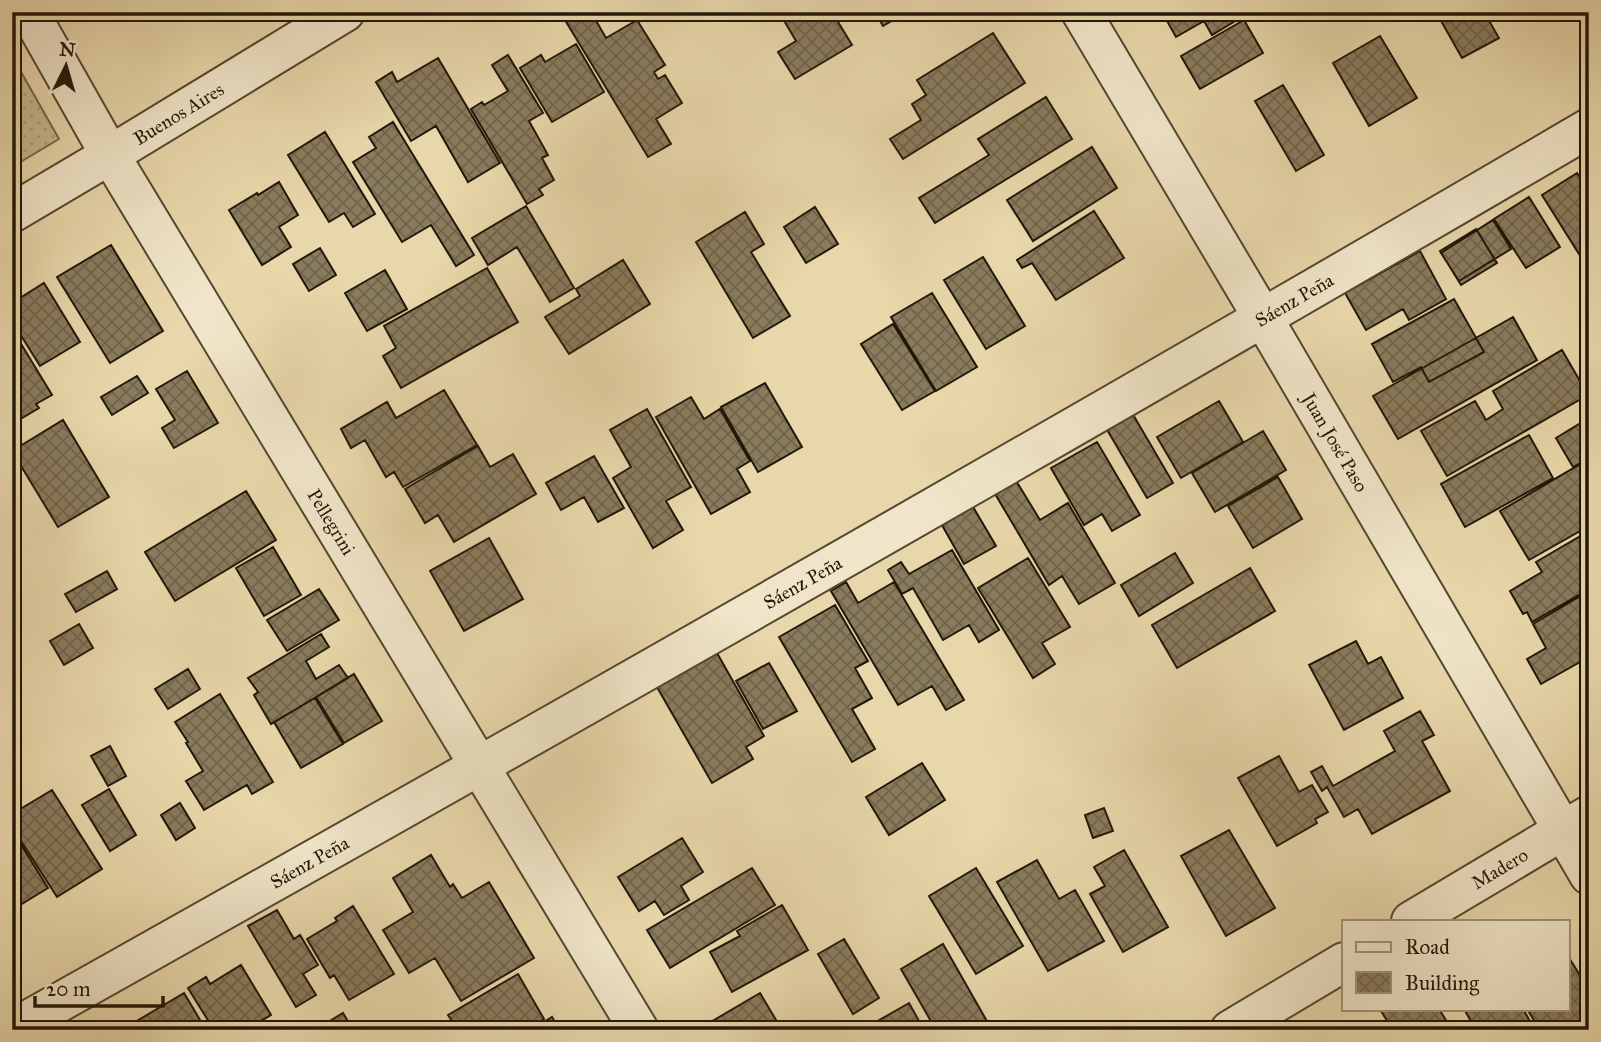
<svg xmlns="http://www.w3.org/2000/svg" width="1601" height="1042" font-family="'IM FELL Great Primer',serif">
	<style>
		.park { fill: url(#park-dots); stroke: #74664c; stroke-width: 2 }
		.building { fill: url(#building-cross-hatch); stroke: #221709; stroke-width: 2 }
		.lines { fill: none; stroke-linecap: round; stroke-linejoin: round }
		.street-casing { stroke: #544731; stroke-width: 42 }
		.street { stroke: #f0e5c8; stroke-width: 38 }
		.labels { text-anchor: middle; stroke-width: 5; stroke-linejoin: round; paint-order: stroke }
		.street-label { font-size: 19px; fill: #221709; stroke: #f0e5c8 }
	</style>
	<defs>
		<pattern id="park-dots" width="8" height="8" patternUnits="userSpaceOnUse" patternTransform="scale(1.75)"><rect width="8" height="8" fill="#c6b68f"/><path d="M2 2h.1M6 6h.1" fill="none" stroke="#aa9c7a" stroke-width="1.8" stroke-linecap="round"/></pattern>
		<pattern id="building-cross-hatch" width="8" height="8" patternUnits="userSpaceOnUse" patternTransform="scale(1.75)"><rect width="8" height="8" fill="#897b5d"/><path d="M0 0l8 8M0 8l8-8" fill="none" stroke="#70644b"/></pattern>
	</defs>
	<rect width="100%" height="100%" fill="#e8d7aa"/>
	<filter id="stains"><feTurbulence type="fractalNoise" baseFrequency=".00286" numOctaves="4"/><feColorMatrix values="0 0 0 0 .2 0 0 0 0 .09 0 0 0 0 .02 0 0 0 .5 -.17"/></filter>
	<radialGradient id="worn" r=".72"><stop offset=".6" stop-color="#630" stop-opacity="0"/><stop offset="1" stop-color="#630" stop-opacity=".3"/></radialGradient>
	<path class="park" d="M12 56 59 139 12 167Z"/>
	<path class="building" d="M578 12H591L606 38 637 20 665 65 654 72 658 79 665 75 682 103 656 119 671 144 648 157 565 20Z
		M779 12H832L852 45 795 79 778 52 796 41Z
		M875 12H907L883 26Z
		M1162 12H1250L1212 35 1204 21 1176 37Z
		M1436 12H1484L1499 38 1462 58Z
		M1244 20 1263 53 1200 89 1181 56Z
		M993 33 1025 83 903 159 890 139 921 120 912 104 926 95 917 80Z
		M1380 36 1417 98 1369 126 1333 63Z
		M576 44 604 92 552 122 520 68 541 55 545 62Z
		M508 55 543 113 529 121 548 155 542 158 554 180 539 189 543 195 527 204 471 109 482 102 484 105 508 91 492 65Z
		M438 58 500 163 468 182 436 126 411 141 376 82 392 72 397 82Z
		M1283 85 1324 155 1296 171 1255 101Z
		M1046 97 1072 139 935 223 919 198 989 155 978 139Z
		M393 122 474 255 456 266 431 225 402 242 353 162 376 148 369 137Z
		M325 132 375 214 353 227 344 213 329 222 288 155Z
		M1092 147 1117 188 1033 241 1007 200Z
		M1577 173 1589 191V270L1542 195Z
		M279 182 298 215 279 227 291 247 262 265 229 210 257 193 258 195Z
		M1529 197 1560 247 1526 268 1494 219Z
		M526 206 574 288 550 302 517 247 488 265 472 238Z
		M815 207 838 244 806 263 784 227Z
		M1094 211 1124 258 1056 300 1032 263 1022 268 1017 260Z
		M745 212 764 244 751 252 790 316 753 338 696 242Z
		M1493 220 1511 249 1459 281 1441 253Z
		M1476 229 1497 263 1461 285 1440 251Z
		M111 245 163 331 110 363 57 277Z
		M320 248 336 275 309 291 293 264Z
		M1420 251 1446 299 1409 320 1403 309 1366 330 1345 293Z
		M983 257 1025 326 986 349 944 280Z
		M623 260 650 304 569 354 545 317 580 296 576 289Z
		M487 268 518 322 401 388 383 356 396 348 384 326Z
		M385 270 407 309 367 331 345 293Z
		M44 283 80 342 40 366 12 321V303Z
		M932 293 977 367 936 391 891 317Z
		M1454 299 1484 352 1429 382 1421 367 1393 382 1372 344Z
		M1513 317 1537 360 1398 439 1373 396Z
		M893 324 935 391 902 410 861 344Z
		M12 329 52 395 36 404 39 408 12 424Z
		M1562 350 1588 395 1447 476 1421 431 1475 401 1486 420 1503 409 1493 391Z
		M187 371 218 423 174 448 162 428 175 420 156 389Z
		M137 376 148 393 112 415 101 397Z
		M765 383 802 447 758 472 721 407Z
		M444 390 477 445 403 487 394 472 386 477 365 440 351 448 341 429 387 402 396 418Z
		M691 397 704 419 720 409 750 461 737 469 750 492 711 514 656 417Z
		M1219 401 1243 442 1181 478 1157 437Z
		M1128 406 1173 483 1147 498 1102 421Z
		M647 409 691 487 666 501 683 530 653 548 613 478 631 467 610 430Z
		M63 420 109 497 58 527 12 451Z
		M1584 421 1586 425 1589 424V458L1573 467 1556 438Z
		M1263 431 1286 470 1215 512 1192 473Z
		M1529 435 1553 478 1465 527 1441 484Z
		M1097 442 1140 515 1112 531 1102 514 1084 525 1051 468Z
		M478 446 490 467 513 454 536 494 454 542 438 515 425 523 405 489Z
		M594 456 624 508 598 522 584 497 561 510 546 483Z
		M1589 459V526L1529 560 1500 511Z
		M1012 474 1040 520 1068 503 1115 583 1079 604 1062 576 1049 585 991 487Z
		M1278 477 1302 519 1253 548 1228 506Z
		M246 491 276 540 175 601 145 552Z
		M969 500 996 546 964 564 938 518Z
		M1589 531V589L1532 622 1527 612 1523 614 1510 591 1542 572 1536 562Z
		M489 538 523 599 464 631 430 571Z
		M273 547 301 595 264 616 236 568Z
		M952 550 999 630 979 642 969 625 943 640 913 588 902 594 888 570 901 562 909 574Z
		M1175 553 1193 583 1139 616 1121 585Z
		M1028 558 1070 627 1042 643 1055 664 1033 678 978 588Z
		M1250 568 1275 611 1177 668 1152 625Z
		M107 571 117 589 76 612 65 594Z
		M846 582 858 603 894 582 964 700 946 710 932 686 898 705 831 591Z
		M319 589 339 620 287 651 267 620Z
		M1589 591V657L1541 684 1527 659 1546 648 1533 624Z
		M835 605 868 661 855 668 872 698 852 709 875 749 852 762 779 637Z
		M79 624 93 648 64 665 50 641Z
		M321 634 329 647 306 661 316 679 339 665 348 678 271 724 254 695 258 692 248 678Z
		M1356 641 1368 664 1381 657 1403 698 1344 730 1309 665Z
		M717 653 764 736 746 747 753 759 712 783 657 687Z
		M769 663 797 711 763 729 736 681Z
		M188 669 200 689 168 709 155 689Z
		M354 674 382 721 344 743 316 697Z
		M220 694 273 782 252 794 247 785 204 810 186 781 203 771 186 743 188 742 175 722Z
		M315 698 343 744 301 768 274 722Z
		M1420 711 1434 735 1422 741 1450 791 1372 834 1358 809 1344 817 1327 787 1322 791 1311 772 1322 766 1333 786 1395 751 1384 731Z
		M110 746 126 776 108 786 91 756Z
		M1279 756 1299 792 1312 785 1328 812 1315 819 1317 823 1277 846 1238 778Z
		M922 763 945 800 889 835 866 797Z
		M109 789 136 835 110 851 82 805Z
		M52 790 102 869 57 897 12 827V814Z
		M180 803 195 828 176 840 161 815Z
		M1104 808 1113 831 1093 838 1085 815Z
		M12 830 48 888 12 910Z
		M1229 830 1275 908 1226 936 1181 856Z
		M682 838 703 872 681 886 689 900 664 915 655 901 639 911 618 877Z
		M1124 850 1168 927 1123 952 1090 894 1105 886 1094 867Z
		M431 855 450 887 453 884 462 898 489 882 534 958 461 1001 435 958 409 973 383 930 413 912 393 878Z
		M1037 860 1059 899 1075 890 1104 941 1048 971 997 882Z
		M752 868 775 905 670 968 647 930Z
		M976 868 1023 946 976 974 929 896Z
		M782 905 808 950 732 992 710 952 740 936 737 931Z
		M353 906 394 974 349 1000 334 975 330 978 307 939 337 921 335 918Z
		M277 910 294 939 300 935 318 965 303 974 316 995 296 1007 248 926Z
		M844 939 879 998 853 1014 818 954Z
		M943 944 988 1023 977 1030H936L901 969Z
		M1568 956 1589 990V1030H1540L1527 1009H1568Z
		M241 965 271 1015 245 1030H214L188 988 206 977 210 984Z
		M518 974 544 1019 526 1030H458L448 1015Z
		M184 993 206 1030H139L135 1022Z
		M760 993 782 1030H706L704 1026Z
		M909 1003 924 1030H880L876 1022Z
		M1384 1009H1439L1452 1030H1393L1381 1011Z
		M1464 1009H1523L1535 1030H1476Z
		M343 1013 353 1030H315Z
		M552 1017 560 1030H531Z"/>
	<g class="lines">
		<defs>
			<g id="street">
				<path id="s1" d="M29 12 110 155 639 1030"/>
				<path id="s2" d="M1081 12 1263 318 1589 875"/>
				<path id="s3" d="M12 213 110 155 345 12"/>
				<path id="s4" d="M1411 921 1589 815"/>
				<path id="s5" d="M12 1029C540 733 1066 434 1589 128"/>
				<path d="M1230 1030 1344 962"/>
			</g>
		</defs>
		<use href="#street" class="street-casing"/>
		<use href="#street" class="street"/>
	</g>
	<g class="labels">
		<g class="street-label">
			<text dy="7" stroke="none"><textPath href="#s3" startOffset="194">Buenos Aires</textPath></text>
			<text dy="7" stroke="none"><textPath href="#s5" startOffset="1475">Sáenz Peña</textPath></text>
			<text dy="7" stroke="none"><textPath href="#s2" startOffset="500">Juan José Paso</textPath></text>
			<text dy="7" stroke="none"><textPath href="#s1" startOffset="593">Pellegrini</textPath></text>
			<text dy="7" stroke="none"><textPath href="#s5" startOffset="908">Sáenz Peña</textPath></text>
			<text dy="7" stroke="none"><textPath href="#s5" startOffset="341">Sáenz Peña</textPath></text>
			<text dy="7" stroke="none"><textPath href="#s4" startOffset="103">Madero</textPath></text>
		</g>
	</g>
	<rect width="1601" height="1042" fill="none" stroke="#e8d7aa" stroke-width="42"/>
	<rect x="14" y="14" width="1573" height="1014" fill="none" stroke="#221709" stroke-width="3.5"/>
	<rect x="21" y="21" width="1559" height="1000" fill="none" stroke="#221709" stroke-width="2"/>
	<rect x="1342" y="920" width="228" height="91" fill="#f0e5c8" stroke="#9e937c" stroke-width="2"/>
	<rect x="1356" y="942" width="35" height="10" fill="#f0e5c8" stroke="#9e937c" stroke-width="2"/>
	<text x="1405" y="954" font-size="21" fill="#221709">Road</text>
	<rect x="1356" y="972" width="35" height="21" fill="url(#building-cross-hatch)" stroke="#9e937c" stroke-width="2"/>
	<text x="1405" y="990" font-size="21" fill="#221709">Building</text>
	<g transform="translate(66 66) rotate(5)" stroke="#f0e5c8" stroke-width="5" paint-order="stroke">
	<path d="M0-5L12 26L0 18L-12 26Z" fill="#221709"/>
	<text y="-10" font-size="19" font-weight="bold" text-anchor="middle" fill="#221709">N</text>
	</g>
	<path d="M35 996v10h128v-10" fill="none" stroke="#221709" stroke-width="3.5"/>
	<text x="46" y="996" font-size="21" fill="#221709" stroke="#f0e5c8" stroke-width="5" paint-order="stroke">20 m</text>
	<rect width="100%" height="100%" filter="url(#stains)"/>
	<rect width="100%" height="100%" fill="url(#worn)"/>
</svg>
